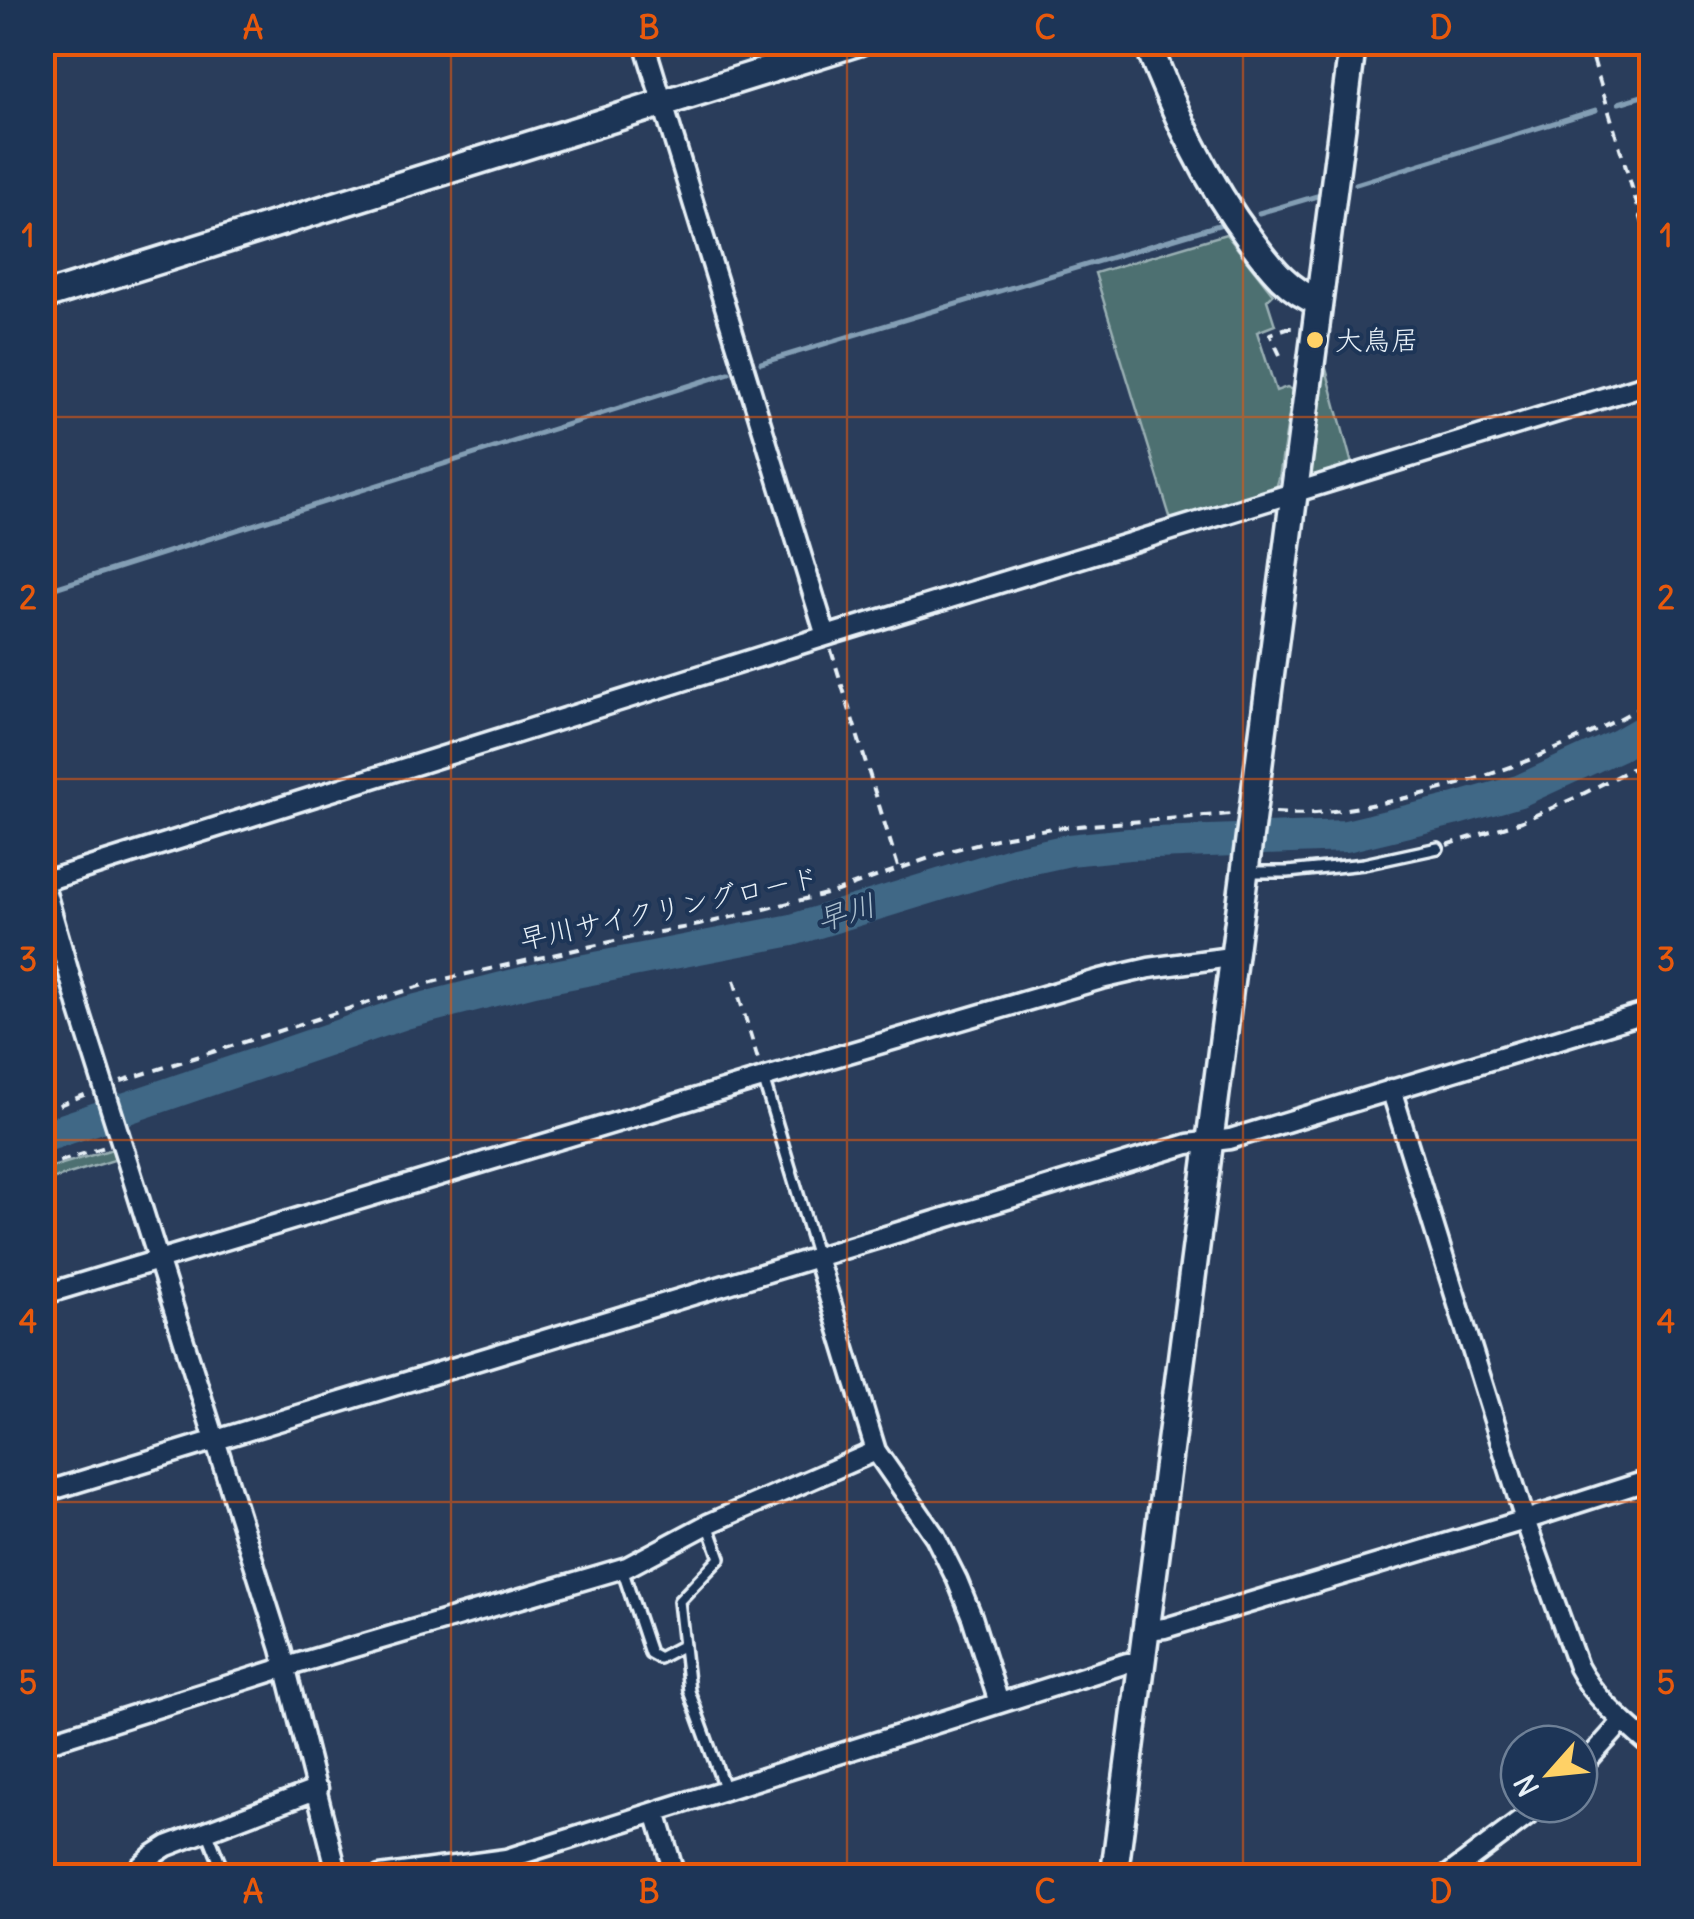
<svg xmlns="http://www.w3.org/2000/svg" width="1694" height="1919" font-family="Delius,'Klee One',sans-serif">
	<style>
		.green { fill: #4d6f71; stroke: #9ab0b4; stroke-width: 2.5 }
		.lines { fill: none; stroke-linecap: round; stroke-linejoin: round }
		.stream { stroke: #839eb4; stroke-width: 5 }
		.river { stroke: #3f6786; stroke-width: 32 }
		.lane-casing { stroke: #e8f1f8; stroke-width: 16 }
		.street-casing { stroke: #e8f1f8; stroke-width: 25 }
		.secondary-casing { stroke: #e8f1f8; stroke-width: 32 }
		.path { stroke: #e8f1f8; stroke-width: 4; stroke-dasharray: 10 8; stroke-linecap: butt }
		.lane { stroke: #1d3557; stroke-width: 9 }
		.street { stroke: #1d3557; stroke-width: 18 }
		.secondary { stroke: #1d3557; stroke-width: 25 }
		.grid { fill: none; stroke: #e8590c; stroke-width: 2.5; stroke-opacity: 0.55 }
		.poi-dot { fill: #ffd166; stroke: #1d3557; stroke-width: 4 }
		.labels { text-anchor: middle; stroke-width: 8; stroke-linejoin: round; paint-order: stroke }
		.poi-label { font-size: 28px; fill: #e8f1f8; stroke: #1d3557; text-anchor: start }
		.street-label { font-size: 28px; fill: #e8f1f8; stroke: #1d3557 }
		.water-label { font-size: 30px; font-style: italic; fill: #adc1d0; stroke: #1d3557 }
		.neatline { fill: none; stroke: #e8590c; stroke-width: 4 }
		.grid-label { font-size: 32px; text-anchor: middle; font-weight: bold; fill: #e8590c }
	</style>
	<rect width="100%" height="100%" fill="#2a3d5b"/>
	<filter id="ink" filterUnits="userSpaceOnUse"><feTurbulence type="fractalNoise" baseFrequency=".01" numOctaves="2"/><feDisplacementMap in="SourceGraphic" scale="20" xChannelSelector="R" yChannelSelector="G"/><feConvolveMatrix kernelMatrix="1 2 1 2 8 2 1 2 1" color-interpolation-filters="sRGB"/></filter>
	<g filter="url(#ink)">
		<path class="green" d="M1226 234 1273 294 1267 300 1275 325 1257 332 1276 391 1287 387 1293 390 1279 478 1276 488 1171 520 1095 273Z
			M1325 365 1353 468 1314 479 1309 477Z
			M116 1148 149 1247 147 1253 117 1159 43 1182 42 1170Z"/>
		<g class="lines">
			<path class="stream" d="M1619 103 1652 93
				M1356 184 1596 110
				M1259 213 1317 196
				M761 363 1222 224
				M42 592 729 373"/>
			<path class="river" d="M42 1137 405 1013 534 980 792 930 1014 862 1069 850 1129 844 1346 836 1453 810 1519 791 1619 745 1652 726"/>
			<defs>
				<path id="lane" d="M1248 872H1288L1364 864 1438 848
					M763 1078 817 1257
					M708 1524 720 1558 679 1601 689 1691 725 1790
					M622 1569 650 1653 659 1658 684 1645
					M207 1831 225 1876"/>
				<path id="street" d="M644 42 826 636
					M42 879 79 1008 281 1649 338 1876
					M42 882 826 636 1652 383
					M1391 1089 1525 1520 1578 1667C1594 1698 1626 1724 1652 1747
					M817 1257 876 1451 935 1536 957 1580 972 1617 999 1703
					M42 1295 763 1078 1101 979 1149 968 1223 958H1234
					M42 1493 1188 1144 1230 1139 1652 1011
					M1147 1630 1165 1628 1525 1520 1652 1479
					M42 1744 286 1667 627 1567 708 1524 876 1451
					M1579 1770 1623 1721
					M656 1812 675 1876
					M130 1876 153 1855 167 1846 318 1789
					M380 1876 506 1859 1127 1663H1141
					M1447 1876 1543 1804"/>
				<path id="secondary" d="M1147 42C1175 113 1205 180 1251 241 1270 266 1288 291 1319 302
					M42 297 859 42
					M1114 1876 1353 42"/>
			</defs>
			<use href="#lane" class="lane-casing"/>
			<use href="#street" class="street-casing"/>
			<use href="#secondary" class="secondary-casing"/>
			<path class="path" d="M1588 42 1652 254
				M1280 355 1270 334 1287 328H1296
				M831 650 899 870
				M1275 813C1310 816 1342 810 1376 804 1474 786 1565 750 1652 701
				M1447 845 1522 821 1575 798 1652 758
				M734 980 759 1063
				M121 1081 436 981 637 936 699 925 834 892 949 851 1007 836 1052 828 1231 814
				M42 1112 89 1093
				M42 1167 108 1146"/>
			<use href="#lane" class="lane"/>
			<use href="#street" class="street"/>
			<use href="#secondary" class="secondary"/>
		</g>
	</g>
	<path class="grid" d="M451 42V1876M847 42V1876M1243 42V1876M42 417H1652M42 779H1652M42 1140H1652M42 1502H1652"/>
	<circle class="poi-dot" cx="1315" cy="340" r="10"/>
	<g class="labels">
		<g class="poi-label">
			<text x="1335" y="350">大鳥居</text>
		</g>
		<g class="street-label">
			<text transform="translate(669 908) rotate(-12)" y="10">早川サイクリングロード</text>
		</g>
		<g class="water-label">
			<text transform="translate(846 913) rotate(-17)" y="10">早川</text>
		</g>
	</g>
	<rect width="1694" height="1919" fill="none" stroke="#1d3557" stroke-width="110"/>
	<g transform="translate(1549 1774) rotate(243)"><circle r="48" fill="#1d3557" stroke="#6e8097" stroke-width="2.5"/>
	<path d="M0-8L18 38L0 25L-18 38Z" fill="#ffd166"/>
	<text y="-15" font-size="28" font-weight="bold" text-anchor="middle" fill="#e8f1f8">N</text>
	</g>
	<rect x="55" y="55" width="1584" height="1809" class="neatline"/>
	<g class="grid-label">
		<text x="253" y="39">A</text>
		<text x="649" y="39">B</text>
		<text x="1045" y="39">C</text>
		<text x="1441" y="39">D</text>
		<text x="28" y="247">1</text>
		<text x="1666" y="247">1</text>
		<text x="28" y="609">2</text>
		<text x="1666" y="609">2</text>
		<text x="28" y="971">3</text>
		<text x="1666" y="971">3</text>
		<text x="28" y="1333">4</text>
		<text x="1666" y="1333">4</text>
		<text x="28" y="1694">5</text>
		<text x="1666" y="1694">5</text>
		<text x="253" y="1903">A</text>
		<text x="649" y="1903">B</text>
		<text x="1045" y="1903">C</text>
		<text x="1441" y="1903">D</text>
	</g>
</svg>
